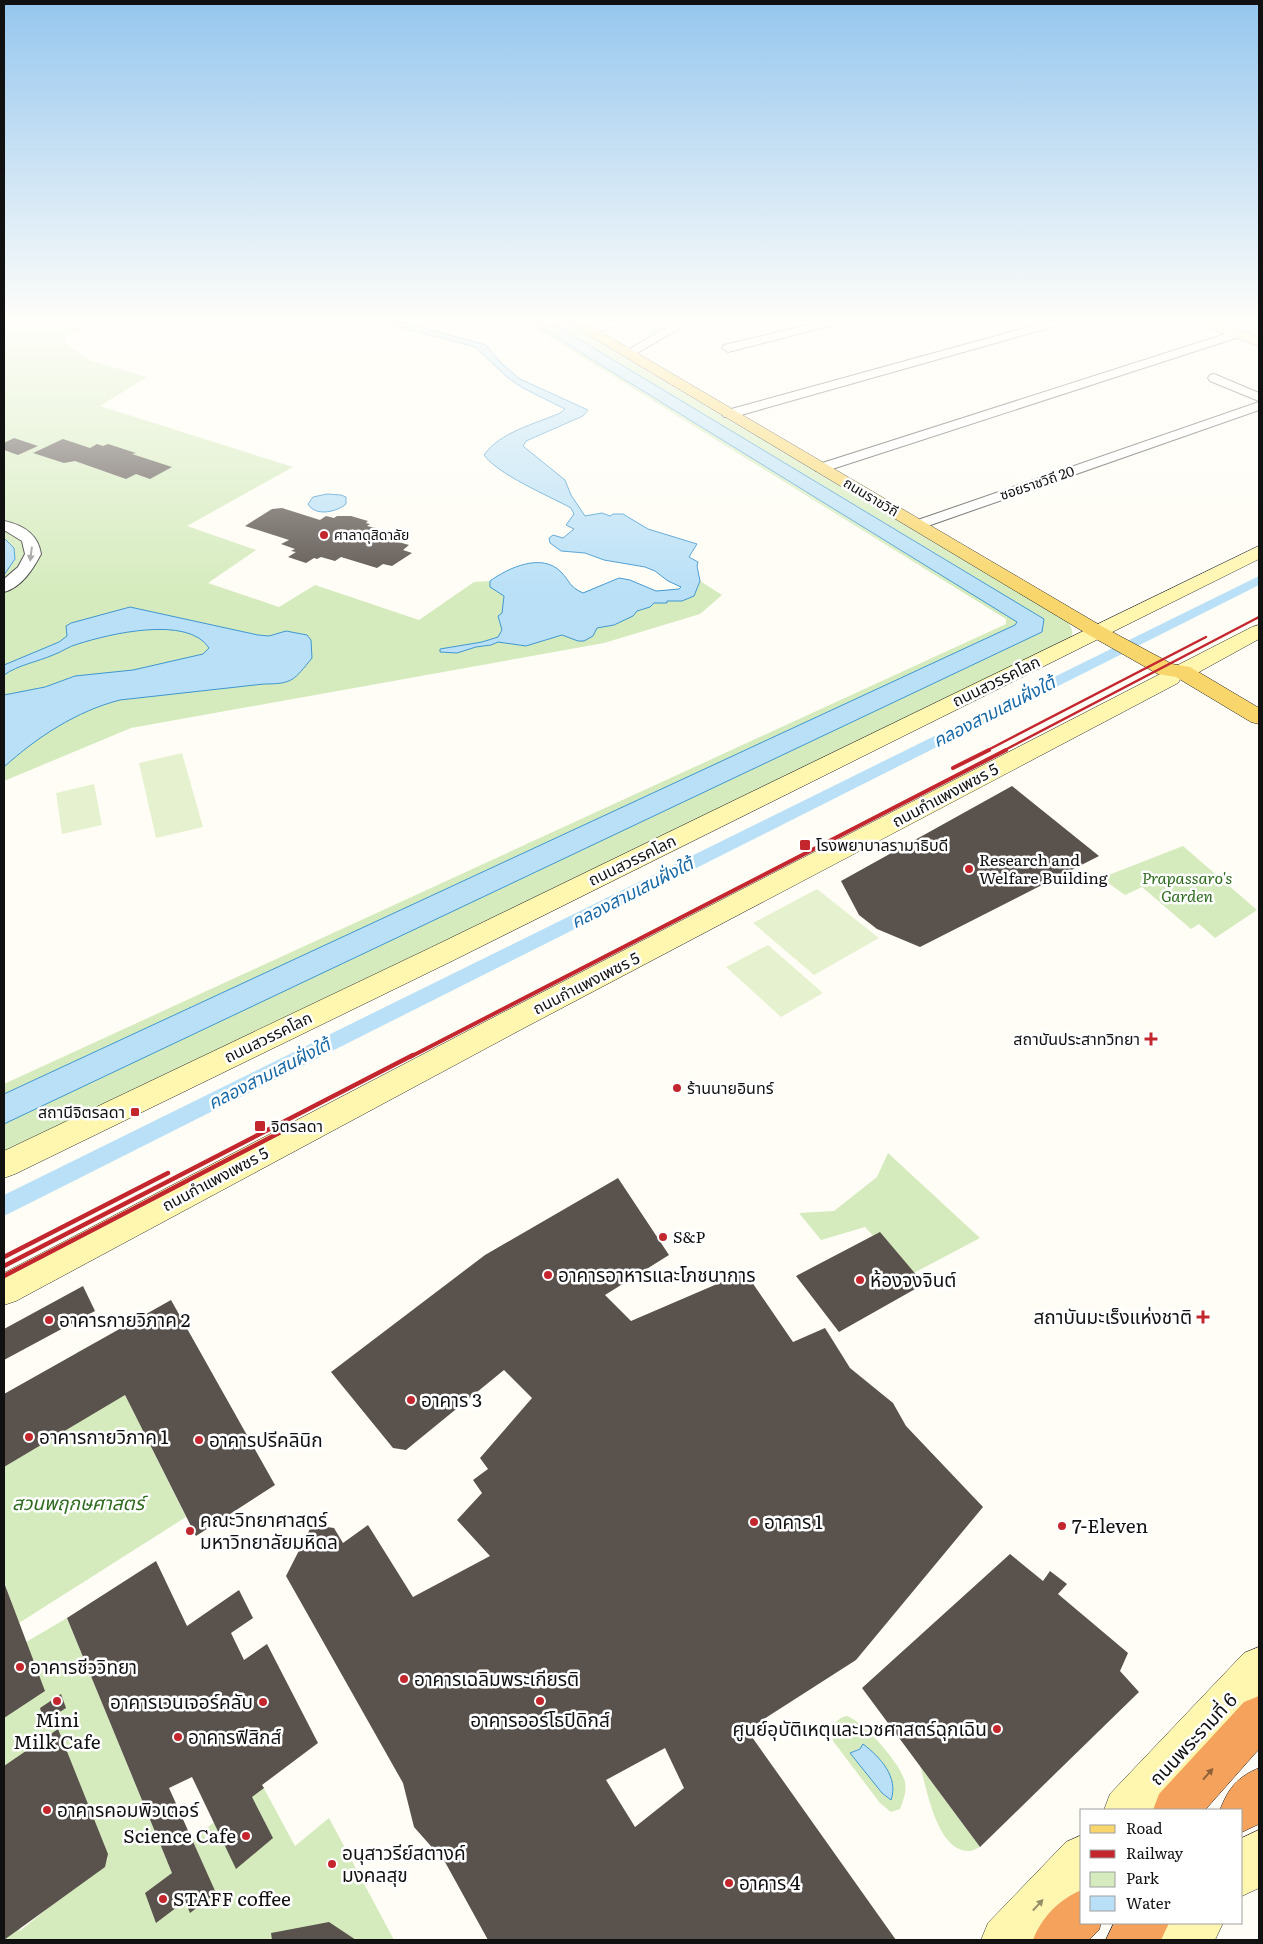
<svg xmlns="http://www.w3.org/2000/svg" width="1263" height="1944" font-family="Literata,'Noto Sans Thai',serif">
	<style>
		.green { fill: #d5ebbd; fill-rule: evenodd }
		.pitch { fill: #e6f2cf }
		.water { fill: #b9e0f7; stroke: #3f96cf }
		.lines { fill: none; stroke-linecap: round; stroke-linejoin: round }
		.canal { fill: #b9e0f7; fill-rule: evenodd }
		.building { fill: #5a524d; fill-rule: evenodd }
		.street-casing { stroke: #444; stroke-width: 2 }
		.secondary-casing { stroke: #333; stroke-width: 1 }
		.primary-casing { stroke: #222; stroke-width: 1 }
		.highway-casing { stroke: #222; stroke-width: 1 }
		.street { fill: #fff; fill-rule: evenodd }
		.secondary { fill: #fff6b0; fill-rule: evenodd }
		.primary { fill: #f9d66b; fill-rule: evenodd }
		.highway { fill: #f5a25d; fill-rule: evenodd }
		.rail-far2 { stroke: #c4262e; stroke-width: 2.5 }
		.rail-far1 { stroke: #c4262e; stroke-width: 4 }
		.rail { stroke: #c4262e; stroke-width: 4.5 }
		.oneway { fill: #a0a0a0 }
		.oneway2 { fill: #8e613b }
		.oneway3 { fill: #948f68 }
		.poi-dot { fill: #c4262e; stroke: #fff; stroke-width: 2 }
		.labels { text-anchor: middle; stroke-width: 5; stroke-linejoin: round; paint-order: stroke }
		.far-street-label { font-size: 14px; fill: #111; stroke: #fff }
		.far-poi-label { font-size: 14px; fill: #111; stroke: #fff; text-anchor: start }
		.street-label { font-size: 16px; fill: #111; stroke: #fff }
		.poi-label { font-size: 16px; fill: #111; stroke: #fff; text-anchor: start }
		.park-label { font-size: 16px; font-style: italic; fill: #2f6b1f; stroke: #fff }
		.water-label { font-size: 18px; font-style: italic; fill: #1768a6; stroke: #fff }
		.near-poi-label { font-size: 19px; fill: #111; stroke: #fff; text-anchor: start }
		.near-park-label { font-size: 19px; font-style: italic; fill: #2f6b1f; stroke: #fff }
		.near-street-label { font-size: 19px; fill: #111; stroke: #fff }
	</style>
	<rect width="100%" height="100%" fill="#fffdf5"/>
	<path class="green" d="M4 323H92L65 337V343L89 360 147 377 100 406 293 467 187 526 256 550 208 583 279 607 315 585 419 620 474 582 490 581V587L504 595 502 613 498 616 502 630 498 637 482 642 440 649 457 653 476 647 491 645 498 642 526 646 562 635 578 641 593 636 597 628 614 625 632 616 637 611 650 607 654 603H666L670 600 682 601 694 596 700 581 722 595 700 614 604 643 131 728 4 781Z
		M527 323H533L1018 621 1016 625 4 1094V1084L1006 624V619Z
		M552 323H566L1067 621C1071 627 1075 632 1070 639L440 946 4 1155V1123L1042 632 1044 619Z
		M1183 846 1257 910 1215 938 1199 924 1191 929 1142 887 1125 895 1101 878Z
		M888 1153 980 1238 910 1275 865 1227 821 1240 799 1213 834 1211 877 1177Z
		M98 1341 186 1517 19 1623 4 1581V1467L103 1407 76 1353Z
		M67 1618 167 1861 261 1783 295 1846 329 1818 394 1940H4V1885L20 1931 108 1859 53 1740 4 1774V1655Z
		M847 1716C864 1722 901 1764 905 1782 907 1791 903 1801 900 1809L891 1812 880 1803 833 1741C830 1728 834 1719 847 1716ZM860 1748 891 1799 882 1793 850 1753Z
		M920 1766 980 1847C977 1848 973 1851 970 1851 937 1853 927 1789 920 1766Z"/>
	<path class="pitch" d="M182 753 203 827 156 838 139 763Z
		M94 784 102 825 62 834 56 793Z
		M817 889 879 938 814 975 753 923Z
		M768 945 823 993 781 1017 726 967Z"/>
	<path class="water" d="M383 323H407L486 345 501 363 520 379 588 410 583 416 526 441 523 446 565 480 571 495 585 516 602 513 610 516 613 514H623L648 529 697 544 689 557 698 562 697 566 700 581 694 596 682 601H667V603H654L650 607 637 611 633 616 614 625 597 628 593 636 584 641H578L562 635 526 646 498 642 491 645 476 647 457 653 440 652V649L482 642 498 637 502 630 498 616 502 613 504 596 490 587V581C508 568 542 552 561 572 571 582 568 586 583 593L619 578 630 580 656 591 679 589 681 587 668 581 655 571 645 567 604 560 585 553 561 551 550 543 549 538 553 535 563 538 574 529 566 525 574 514 571 508C549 496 497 474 484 455 500 432 535 424 560 413L565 409 523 388 508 378 475 347Z
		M533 323H552L1044 619 1042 632 4 1124V1094L1015 625 1017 622Z
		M327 494 341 495 346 497V504C337 512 315 517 308 504L313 497Z
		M4 538 14 548 15 559 4 575Z
		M130 607 258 635 269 636 286 631 307 635 311 640 312 658C294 680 293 684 264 684L120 700C77 711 37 737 4 767V695L45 687 75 676 133 670 203 654 209 648C188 615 109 634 78 644 69 646 62 652 53 655 37 662 18 665 4 675V665L59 642 67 636 66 626 71 623Z
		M863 1744C880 1757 899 1777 891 1800L882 1793 850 1753 860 1749Z"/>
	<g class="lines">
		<path class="canal" d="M665 323H677L656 335 652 336 647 333Z
			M1259 576V585L4 1216V1195Z"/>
	</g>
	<path class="building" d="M14 438 38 446 18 455 4 450V443Z
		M63 439 90 448 97 444 103 446 108 444 136 453 132 454 172 467 150 479 136 474 126 479 75 461 64 463 33 453Z
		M282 508 320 520 326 516 334 518 337 516H351L368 521 366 523 370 524 367 526 376 528 373 530 379 532 374 535 409 545 403 550 412 553 392 566 383 564 377 568 341 557 335 561 321 557 317 559 314 558 306 563 288 557 296 552 291 551 295 549 281 544 289 540 245 526 272 509Z
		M1012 786 1099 856 920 947 877 929 859 915 841 881Z
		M618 1178 669 1255 605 1295 631 1321 745 1272 793 1342 825 1328 850 1368 893 1403 906 1426 983 1507 856 1660 747 1730 896 1940H488L445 1862 414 1827 403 1783 286 1576 312 1525 334 1528 343 1543 368 1525 413 1597 490 1556 457 1520 482 1493 473 1480 488 1469 480 1458 532 1398 504 1370 406 1450 393 1448 331 1372 485 1255ZM665 1748 684 1788 635 1827 606 1780Z
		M880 1232 924 1284 839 1332 796 1276Z
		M83 1286 95 1311 4 1360V1329Z
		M171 1300 275 1485 196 1536 125 1395 4 1467V1394Z
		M1010 1554 1043 1581 1050 1571 1067 1584 1058 1594 1128 1653 1120 1671 1139 1692 980 1847 862 1688Z
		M156 1561 187 1626 239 1590 253 1618 231 1633 244 1660 267 1644 318 1743 262 1785 264 1788 252 1797 273 1838 236 1869 192 1777 169 1788 216 1893 190 1913 185 1901 156 1923 145 1893 172 1873 67 1618Z
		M4 1585H5L45 1691 4 1718Z
		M61 1694 66 1708 44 1722 40 1708Z
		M58 1729 108 1854 105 1867 4 1940V1766Z
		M329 1922 356 1940H272L271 1933Z"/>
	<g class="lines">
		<defs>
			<path id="street" d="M604 323H620L618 325 591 334 585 331 587 329Z
				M675 323H689L632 356 628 357 622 353Z
				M816 323H835L833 325 728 352 722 348 724 345Z
				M1043 323H1061L1059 325 734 417H724L722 414 724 411Z
				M1238 330 1242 332 1244 334 1242 336 826 471H816L814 468 816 465Z
				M1214 374 1259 393V401L1210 381 1208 378 1210 375Z
				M1259 402V410L922 528H912L910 525 912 522Z
				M4 521C23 525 38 534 41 554 33 569 22 587 4 592V579L18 567 25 554 22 541 4 530Z"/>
			<path id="secondary" d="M1201 323H1220L1259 337V346L1203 326Z
				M1259 546V559L450 962 15 1174 4 1178V1151L430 948Z
				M1259 625V639L1190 677 1181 678 1178 683 522 1029 16 1301 4 1305V1273L502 1013 1162 673 1171 672 1174 667 1252 627Z
				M1259 1647V1699L1156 1810H1104L1110 1794 1244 1653Z
				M1259 1830V1888L1242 1896V1838Z
				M1082 1835V1892L1037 1940H981L988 1923 1066 1842Z
				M1168 1923H1223L1215 1940H1160Z"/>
			<path id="primary" d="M569 323H586L1103 627 1172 664 1190 667 1259 708V724L1251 722 1176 677 1158 674 1089 635Z"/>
			<path id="highway" d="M1259 1696V1749L1205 1810H1153L1159 1794 1244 1702Z
				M1259 1768V1824L1242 1832V1810H1220C1228 1789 1237 1777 1259 1768Z
				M1082 1890V1923H1101L1099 1930 1089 1940H1033C1042 1917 1059 1899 1082 1890Z
				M1114 1923H1169L1161 1940H1106Z"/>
		</defs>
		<use href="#street" class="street-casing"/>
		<use href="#secondary" class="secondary-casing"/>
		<use href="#primary" class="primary-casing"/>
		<use href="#highway" class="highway-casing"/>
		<use href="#street" class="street"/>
		<use href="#secondary" class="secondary"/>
		<use href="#primary" class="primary"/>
		<use href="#highway" class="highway"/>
		<path class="rail-far2" d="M986 751 1206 637
			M1003 751 1259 617"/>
		<path class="rail-far1" d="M953 768 989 750
			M410 1057 1006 750"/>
		<path class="rail" d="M4 1257 168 1173
			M4 1266 413 1055
			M4 1276 279 1133"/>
	</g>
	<defs><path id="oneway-solid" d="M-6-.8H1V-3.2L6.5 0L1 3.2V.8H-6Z" transform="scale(1.25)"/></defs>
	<use class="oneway" href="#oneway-solid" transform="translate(31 554) rotate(97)"/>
	<use class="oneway2" href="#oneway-solid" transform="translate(1208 1774) rotate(-48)"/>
	<use class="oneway3" href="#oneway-solid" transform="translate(1038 1905) rotate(-47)"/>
	<linearGradient id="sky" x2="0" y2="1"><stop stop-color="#95c6ee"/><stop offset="0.54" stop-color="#fffefa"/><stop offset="1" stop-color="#fffefa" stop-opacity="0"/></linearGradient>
	<rect width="1263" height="595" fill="url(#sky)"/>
	<g class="poi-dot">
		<circle cx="324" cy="535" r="5"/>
		<rect x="799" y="839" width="12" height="12" rx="2.5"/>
		<circle cx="969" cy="869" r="5"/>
		<path d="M1148.5 1031.5h5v5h5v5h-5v5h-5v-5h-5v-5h5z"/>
		<circle cx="677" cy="1088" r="5"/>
		<rect x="130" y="1107" width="10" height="10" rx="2.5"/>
		<rect x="254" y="1120" width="12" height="12" rx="2.5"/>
		<circle cx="663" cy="1237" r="5"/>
		<circle cx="548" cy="1275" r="5"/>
		<circle cx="860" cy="1280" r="5"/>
		<path d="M1200.5 1309.5h5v5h5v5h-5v5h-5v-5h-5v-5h5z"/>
		<circle cx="49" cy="1320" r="5"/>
		<circle cx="411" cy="1400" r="5"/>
		<circle cx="29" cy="1437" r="5"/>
		<circle cx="199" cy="1440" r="5"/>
		<circle cx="754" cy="1522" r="5"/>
		<circle cx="1062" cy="1526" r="5"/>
		<circle cx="190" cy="1531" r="5"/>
		<circle cx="20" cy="1667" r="5"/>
		<circle cx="404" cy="1679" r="5"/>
		<circle cx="57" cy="1701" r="5"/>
		<circle cx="540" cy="1701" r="5"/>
		<circle cx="263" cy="1702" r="5"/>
		<circle cx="997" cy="1729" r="5"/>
		<circle cx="178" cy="1737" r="5"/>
		<circle cx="47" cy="1810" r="5"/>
		<circle cx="246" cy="1836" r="5"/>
		<circle cx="332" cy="1864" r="5"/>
		<circle cx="729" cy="1883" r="5"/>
		<circle cx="163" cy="1899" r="5"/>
	</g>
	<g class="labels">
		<g class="far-street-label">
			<text transform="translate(1037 483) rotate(-19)" y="5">ซอยราชวิถี 20</text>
			<text transform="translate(871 497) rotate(31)" y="5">ถนนราชวิถี</text>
		</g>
		<g class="far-poi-label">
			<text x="334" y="540">ศาลาดุสิดาลัย</text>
		</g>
		<g class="street-label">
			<text transform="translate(996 681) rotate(-26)" y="6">ถนนสวรรคโลก</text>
			<text transform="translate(945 795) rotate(-28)" y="6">ถนนกำแพงเพชร 5</text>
			<text transform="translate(632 860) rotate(-26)" y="6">ถนนสวรรคโลก</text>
			<text transform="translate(586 983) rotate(-27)" y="6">ถนนกำแพงเพชร 5</text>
			<text transform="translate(268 1037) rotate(-26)" y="6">ถนนสวรรคโลก</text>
			<text transform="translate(215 1179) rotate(-28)" y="6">ถนนกำแพงเพชร 5</text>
		</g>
		<g class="poi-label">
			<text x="816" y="851">โรงพยาบาลรามาธิบดี</text>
			<text x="979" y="866">Research and<tspan x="979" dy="18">Welfare Building</tspan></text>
			<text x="1140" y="1045" text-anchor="end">สถาบันประสาทวิทยา</text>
			<text x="687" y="1094">ร้านนายอินทร์</text>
			<text x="125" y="1118" text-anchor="end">สถานีจิตรลดา</text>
			<text x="271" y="1132">จิตรลดา</text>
			<text x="673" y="1243">S&amp;P</text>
		</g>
		<g class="park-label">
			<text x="1187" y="884">Prapassaro's<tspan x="1187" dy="18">Garden</tspan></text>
		</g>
		<g class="water-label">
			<text transform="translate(994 712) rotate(-27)" y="6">คลองสามเสนฝั่งใต้</text>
			<text transform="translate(632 893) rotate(-27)" y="6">คลองสามเสนฝั่งใต้</text>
			<text transform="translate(269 1074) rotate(-27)" y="6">คลองสามเสนฝั่งใต้</text>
		</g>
		<g class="near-poi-label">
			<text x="558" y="1282">อาคารอาหารและโภชนาการ</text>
			<text x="870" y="1287">ห้องจงจินต์</text>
			<text x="1192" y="1324" text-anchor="end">สถาบันมะเร็งแห่งชาติ</text>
			<text x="59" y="1327">อาคารกายวิภาค 2</text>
			<text x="421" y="1407">อาคาร 3</text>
			<text x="39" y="1444">อาคารกายวิภาค 1</text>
			<text x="209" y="1447">อาคารปรีคลินิก</text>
			<text x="200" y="1527">คณะวิทยาศาสตร์<tspan x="200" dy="22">มหาวิทยาลัยมหิดล</tspan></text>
			<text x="764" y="1529">อาคาร 1</text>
			<text x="1072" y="1533">7-Eleven</text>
			<text x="30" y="1674">อาคารชีววิทยา</text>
			<text x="414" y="1686">อาคารเฉลิมพระเกียรติ</text>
			<text x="253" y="1709" text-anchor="end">อาคารเวนเจอร์คลับ</text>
			<text x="57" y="1727" text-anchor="middle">Mini<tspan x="57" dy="22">Milk Cafe</tspan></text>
			<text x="540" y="1727" text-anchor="middle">อาคารออร์โธปิดิกส์</text>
			<text x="987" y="1736" text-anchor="end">ศูนย์อุบัติเหตุและเวชศาสตร์ฉุกเฉิน</text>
			<text x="188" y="1744">อาคารฟิสิกส์</text>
			<text x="57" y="1817">อาคารคอมพิวเตอร์</text>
			<text x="236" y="1843" text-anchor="end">Science Cafe</text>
			<text x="342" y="1860">อนุสาวรีย์สตางค์<tspan x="342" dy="22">มงคลสุข</tspan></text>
			<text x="739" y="1890">อาคาร 4</text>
			<text x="173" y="1906">STAFF coffee</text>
		</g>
		<g class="near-park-label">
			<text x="78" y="1510">สวนพฤกษศาสตร์</text>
		</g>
		<g class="near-street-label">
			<text transform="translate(1193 1739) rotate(-47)" y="7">ถนนพระรามที่ 6</text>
		</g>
	</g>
	<rect width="1263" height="1944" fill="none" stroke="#111111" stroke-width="10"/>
	<rect x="1080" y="1809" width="162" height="115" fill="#ffffff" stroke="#a0a0a0"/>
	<rect x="1090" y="1825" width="25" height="8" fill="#f9d66b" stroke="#a0a0a0"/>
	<text x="1126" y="1834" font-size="15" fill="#111111">Road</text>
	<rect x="1090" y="1850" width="25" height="8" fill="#c4262e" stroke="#a0a0a0"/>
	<text x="1126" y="1859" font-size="15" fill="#111111">Railway</text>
	<rect x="1090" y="1872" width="25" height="15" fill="#d5ebbd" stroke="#a0a0a0"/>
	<text x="1126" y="1884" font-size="15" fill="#111111">Park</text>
	<rect x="1090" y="1896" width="25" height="15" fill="#b9e0f7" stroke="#a0a0a0"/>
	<text x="1126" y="1909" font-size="15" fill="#111111">Water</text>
</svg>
